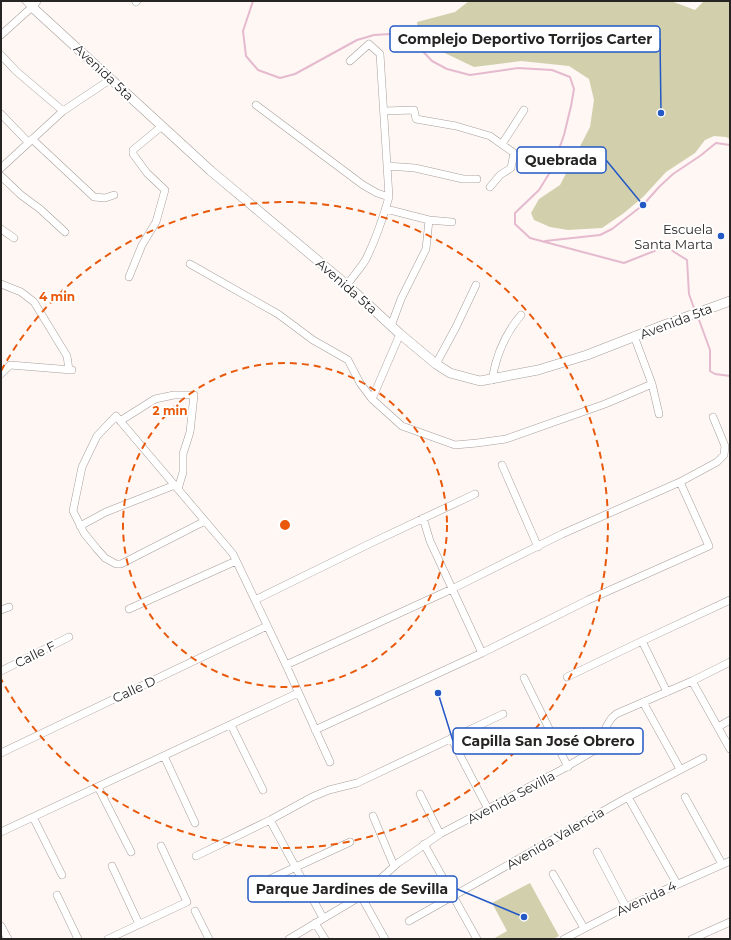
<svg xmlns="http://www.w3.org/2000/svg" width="731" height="940" font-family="Montserrat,sans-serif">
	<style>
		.green { fill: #d2d0ac }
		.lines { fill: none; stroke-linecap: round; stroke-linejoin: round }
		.stream { stroke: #e5bace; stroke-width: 2 }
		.street-casing { stroke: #a59e9b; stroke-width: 8 }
		.secondary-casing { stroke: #a59e9b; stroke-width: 10 }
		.street { stroke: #fff; stroke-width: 7 }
		.secondary { stroke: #fff; stroke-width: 9 }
		.ring { fill: none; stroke: #e8590c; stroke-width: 2; stroke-dasharray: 7 5 }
		.poi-dot { fill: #2358c5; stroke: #fff; stroke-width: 1.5 }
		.labels { text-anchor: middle; stroke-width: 4; stroke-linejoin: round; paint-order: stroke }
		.street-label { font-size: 13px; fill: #272524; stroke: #fff }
		.poi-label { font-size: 13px; fill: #272524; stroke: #fff; text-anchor: end }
		.centre { fill: #e8590c; stroke: #fff; stroke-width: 2 }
		.ring-label { font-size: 12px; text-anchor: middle; font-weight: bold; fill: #e8590c; stroke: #fff; stroke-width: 4; stroke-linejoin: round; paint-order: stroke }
		.leader { fill: none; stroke: #2358c5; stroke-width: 1.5 }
		.callout-dot { fill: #2358c5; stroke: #fff; stroke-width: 1.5 }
		.callout { fill: #fff; stroke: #2358c5; stroke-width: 1.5 }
		.callout-label { font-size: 14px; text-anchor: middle; font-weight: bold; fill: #272524 }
	</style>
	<rect width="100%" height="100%" fill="#fef7f4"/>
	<path class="green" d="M469 1H671L695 10 704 1H730V139L726 137 714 136 705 140 695 153 666 172 643 197 624 213 602 228 568 230 550 227 534 220 531 213 539 199 560 185 590 127 594 100 589 79 569 66 521 61 474 67 428 45 418 33 417 22 455 12Z
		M530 883 559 936 553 939H493L507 931 492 903Z"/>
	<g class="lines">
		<path class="stream" d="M253 1 243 31 246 56 258 70 280 78 295 74 357 40 374 35 390 34 416 44 432 61 447 69 470 75 518 68 552 70 570 77 574 89 571 106 564 135 552 169 539 190 515 213V224L530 238 624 263 662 248 671 250 687 260 689 294 695 311
			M545 241 600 235 612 229 643 205 659 187 673 174 700 156 716 143 730 145
			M698 317 710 350V371L715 374 730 376"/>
		<defs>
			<path id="street" d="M136 2 137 1
				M1 35 32 7 26 1
				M1 55 16 71 63 111
				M256 105 363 185 377 193 389 197
				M384 111 414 110 416 119 456 126 490 136 514 153 511 168 500 175 490 187
				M1 114 28 142
				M32 139 94 197 105 198 114 195
				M502 144 524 110
				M387 166 415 168 463 179H477
				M1 168 63 111 111 79
				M1 176 21 195 40 209 65 232
				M386 209 429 220 452 222
				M1 229 14 238
				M190 264 278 314 313 340 348 360 360 383 372 399 402 426 455 445 477 443 506 439 605 404 652 384
				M129 277 142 245 156 222 165 190 147 173 133 154V150L162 126
				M1 284 21 292 34 302 67 356 69 370
				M347 285C353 276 361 268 366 259 376 239 383 218 389 197L380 54 369 44 350 61
				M391 326 401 299 426 249 429 220
				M634 336 652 384 659 414
				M436 364 456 327 476 285
				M1 374 10 365 72 370
				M492 380C496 355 505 334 521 315
				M372 399 400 334
				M120 421 155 399 174 395H194L190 432 183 454V472L178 489
				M502 465 538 547
				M423 518 430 541 482 653
				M205 521 121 564H116L105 558 97 549 84 533 73 511 82 467 97 436 116 416 233 554 286 665 330 762
				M80 526 106 512 175 485
				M255 600 369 544 475 494
				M129 609 236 561
				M1 610 9 607
				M642 641 667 692
				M286 665 452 589 562 534 680 482 717 462 724 455 725 446 713 417
				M1 671 69 637
				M567 677 642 641 730 600
				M524 678 568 767
				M692 681 730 749
				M643 702 680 769
				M231 725 263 790
				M718 727 730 720
				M315 730 482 653 588 600 709 546 680 482
				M451 738 488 809
				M1 753 267 626
				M164 756 195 823
				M98 787 131 852
				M420 794 440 834
				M628 797 677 884
				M685 797 722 864
				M373 816 394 866
				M33 817 62 875
				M270 820 323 918
				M1 832 298 693
				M424 844 477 939
				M597 852 626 907
				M196 856 270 820 312 797 329 790 357 783 503 714
				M112 866 139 924
				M553 874 584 928
				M257 885 350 842
				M57 895 78 939
				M361 896 385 939
				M195 911 209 939
				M409 921 628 797 703 758
				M315 923 325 939
				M1 926 8 939
				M108 939 187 902 161 846
				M289 939 361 896 398 863 440 834 561 770 595 750C604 739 604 723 616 714L692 681 730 662
				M564 939 622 909 730 861
				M692 939 730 922"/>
			<path id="secondary" d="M36 1 32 7 211 171 347 285 400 334 436 364 450 373 480 381 538 370 587 355 664 325 730 301"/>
		</defs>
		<use href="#street" class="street-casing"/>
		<use href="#secondary" class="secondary-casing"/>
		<use href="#street" class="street"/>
		<use href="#secondary" class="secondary"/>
	</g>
	<g class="ring">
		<circle cx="285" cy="525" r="162"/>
		<path d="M1 371A323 323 0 1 1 1 679"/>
	</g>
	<circle class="poi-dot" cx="721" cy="236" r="4"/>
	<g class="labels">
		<g class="street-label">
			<text transform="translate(104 72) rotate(43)" y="5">Avenida 5ta</text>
			<text transform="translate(347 286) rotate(41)" y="5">Avenida 5ta</text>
			<text transform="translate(676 321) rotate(-21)" y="5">Avenida 5ta</text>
			<text transform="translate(35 654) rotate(-26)" y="5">Calle F</text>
			<text transform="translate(134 689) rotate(-25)" y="5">Calle D</text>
			<text transform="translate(511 797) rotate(-28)" y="5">Avenida Sevilla</text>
			<text transform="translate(555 838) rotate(-30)" y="5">Avenida Valencia</text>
			<text transform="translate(646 898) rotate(-25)" y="5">Avenida 4</text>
		</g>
		<g class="poi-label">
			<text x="713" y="234">Escuela<tspan x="713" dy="15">Santa Marta</tspan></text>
		</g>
	</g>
	<circle cx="285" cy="525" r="6" class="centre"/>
	<g class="ring-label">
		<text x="57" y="301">4 min</text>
		<text x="170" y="415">2 min</text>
	</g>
	<path class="leader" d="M661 113L660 39M643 205L606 160M438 693L453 741M524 917L457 889"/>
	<g class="callout-dot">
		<circle cx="661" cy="113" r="4"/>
		<circle cx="643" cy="205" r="4"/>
		<circle cx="438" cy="693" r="4"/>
		<circle cx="524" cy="917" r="4"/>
	</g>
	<g class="callout">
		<rect x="390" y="26" width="270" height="26" rx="4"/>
		<rect x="517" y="147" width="89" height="26" rx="4"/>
		<rect x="453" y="728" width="190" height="26" rx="4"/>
		<rect x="248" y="876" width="209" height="26" rx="4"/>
	</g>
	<g class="callout-label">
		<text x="525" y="44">Complejo Deportivo Torrijos Carter</text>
		<text x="561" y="165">Quebrada</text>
		<text x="548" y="746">Capilla San José Obrero</text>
		<text x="352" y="894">Parque Jardines de Sevilla</text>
	</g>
	<rect width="731" height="940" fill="none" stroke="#272524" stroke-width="4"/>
</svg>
